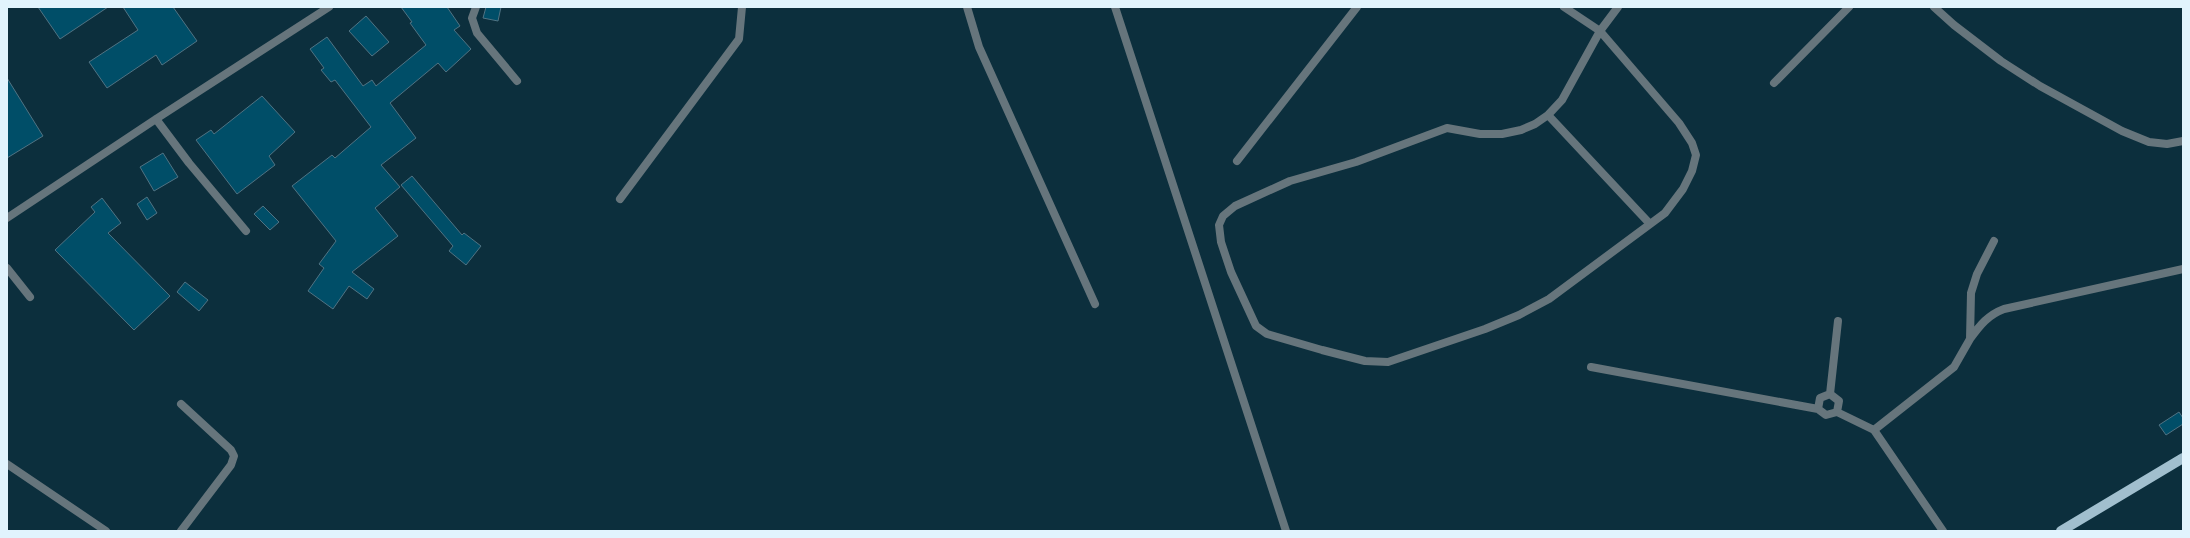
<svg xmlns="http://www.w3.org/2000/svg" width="2190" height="538" font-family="'Roboto Serif',serif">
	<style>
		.building { fill: #004e68; stroke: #507383 }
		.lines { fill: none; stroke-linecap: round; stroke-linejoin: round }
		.lane { stroke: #66757c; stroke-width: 8 }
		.street { stroke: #66757c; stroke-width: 8 }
		.primary { stroke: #a1bfce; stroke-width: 10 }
	</style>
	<rect width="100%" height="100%" fill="#0c2f3d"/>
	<path class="building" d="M38 7H108L60 39Z
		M123 7H173L197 41 162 65 156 55 107 88 89 62 138 30Z
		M401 7H447L460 26 454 30 471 49 446 72 438 63 390 103 416 138 381 165 400 187 375 208 398 236 352 272 374 289 367 299 349 286 333 309 308 291 324 268 319 264 336 241 292 186 332 155 335 158 371 127 335 80 331 82 321 70 324 68 310 49 327 37 363 86 372 80 376 86 426 45 410 23 412 22Z
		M486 7H501L498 21 483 18Z
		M366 16 389 42 372 56 349 31Z
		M7 78 43 136 7 158Z
		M262 96 295 132 269 156 275 165 237 194 196 140 211 130 214 134Z
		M163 153 178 177 154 191 140 167Z
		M412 176 462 235 464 233 481 246 466 265 449 251 453 246 401 185Z
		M147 197 157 213 147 220 137 204Z
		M102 198 121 223 108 233 170 296 134 330 55 250 95 212 91 207Z
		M263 206 279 222 270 230 254 214Z
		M185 282 208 300 199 311 177 292Z
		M2179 412 2183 418V424L2166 435 2159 425Z"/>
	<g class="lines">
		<path class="lane" d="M967 7 979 47 1095 304
			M1564 7 1600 31 1679 123 1692 143 1696 155 1692 171 1683 189 1665 213 1549 299 1519 315 1485 329 1388 362 1365 361 1322 350 1267 334 1256 326 1231 272 1221 242 1219 225 1223 216 1235 206 1290 181 1356 162 1447 128 1480 134H1502L1521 130 1535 124 1548 115 1562 100 1600 31 1618 7
			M1934 7 1954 25 2001 61 2040 86 2122 131 2149 142 2167 144 2183 141
			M1774 83 1849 7
			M1548 115 1650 224
			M620 199 739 39 742 7
			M1970 339C1980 325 1988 315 2004 309L2183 269
			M1591 367 1818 409
			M1830 394 1838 321
			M1830 394 1839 401 1837 412 1826 415 1818 409 1820 398Z
			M1837 412 1874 430 1943 531
			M1874 430 1954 367 1970 339 1971 293 1977 274 1994 241"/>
		<path class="street" d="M476 7 472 18 477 33 517 81
			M1115 7 1286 531
			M156 119 189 163 246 231
			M1237 161 1357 7
			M7 218 156 119 329 7
			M7 268 30 297
			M181 404 231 450 234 456 231 465 181 531
			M7 464 106 531"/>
		<path class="primary" d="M2061 531 2183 458"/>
	</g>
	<rect width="2190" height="538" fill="none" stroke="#e1f4fd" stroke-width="16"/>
</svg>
